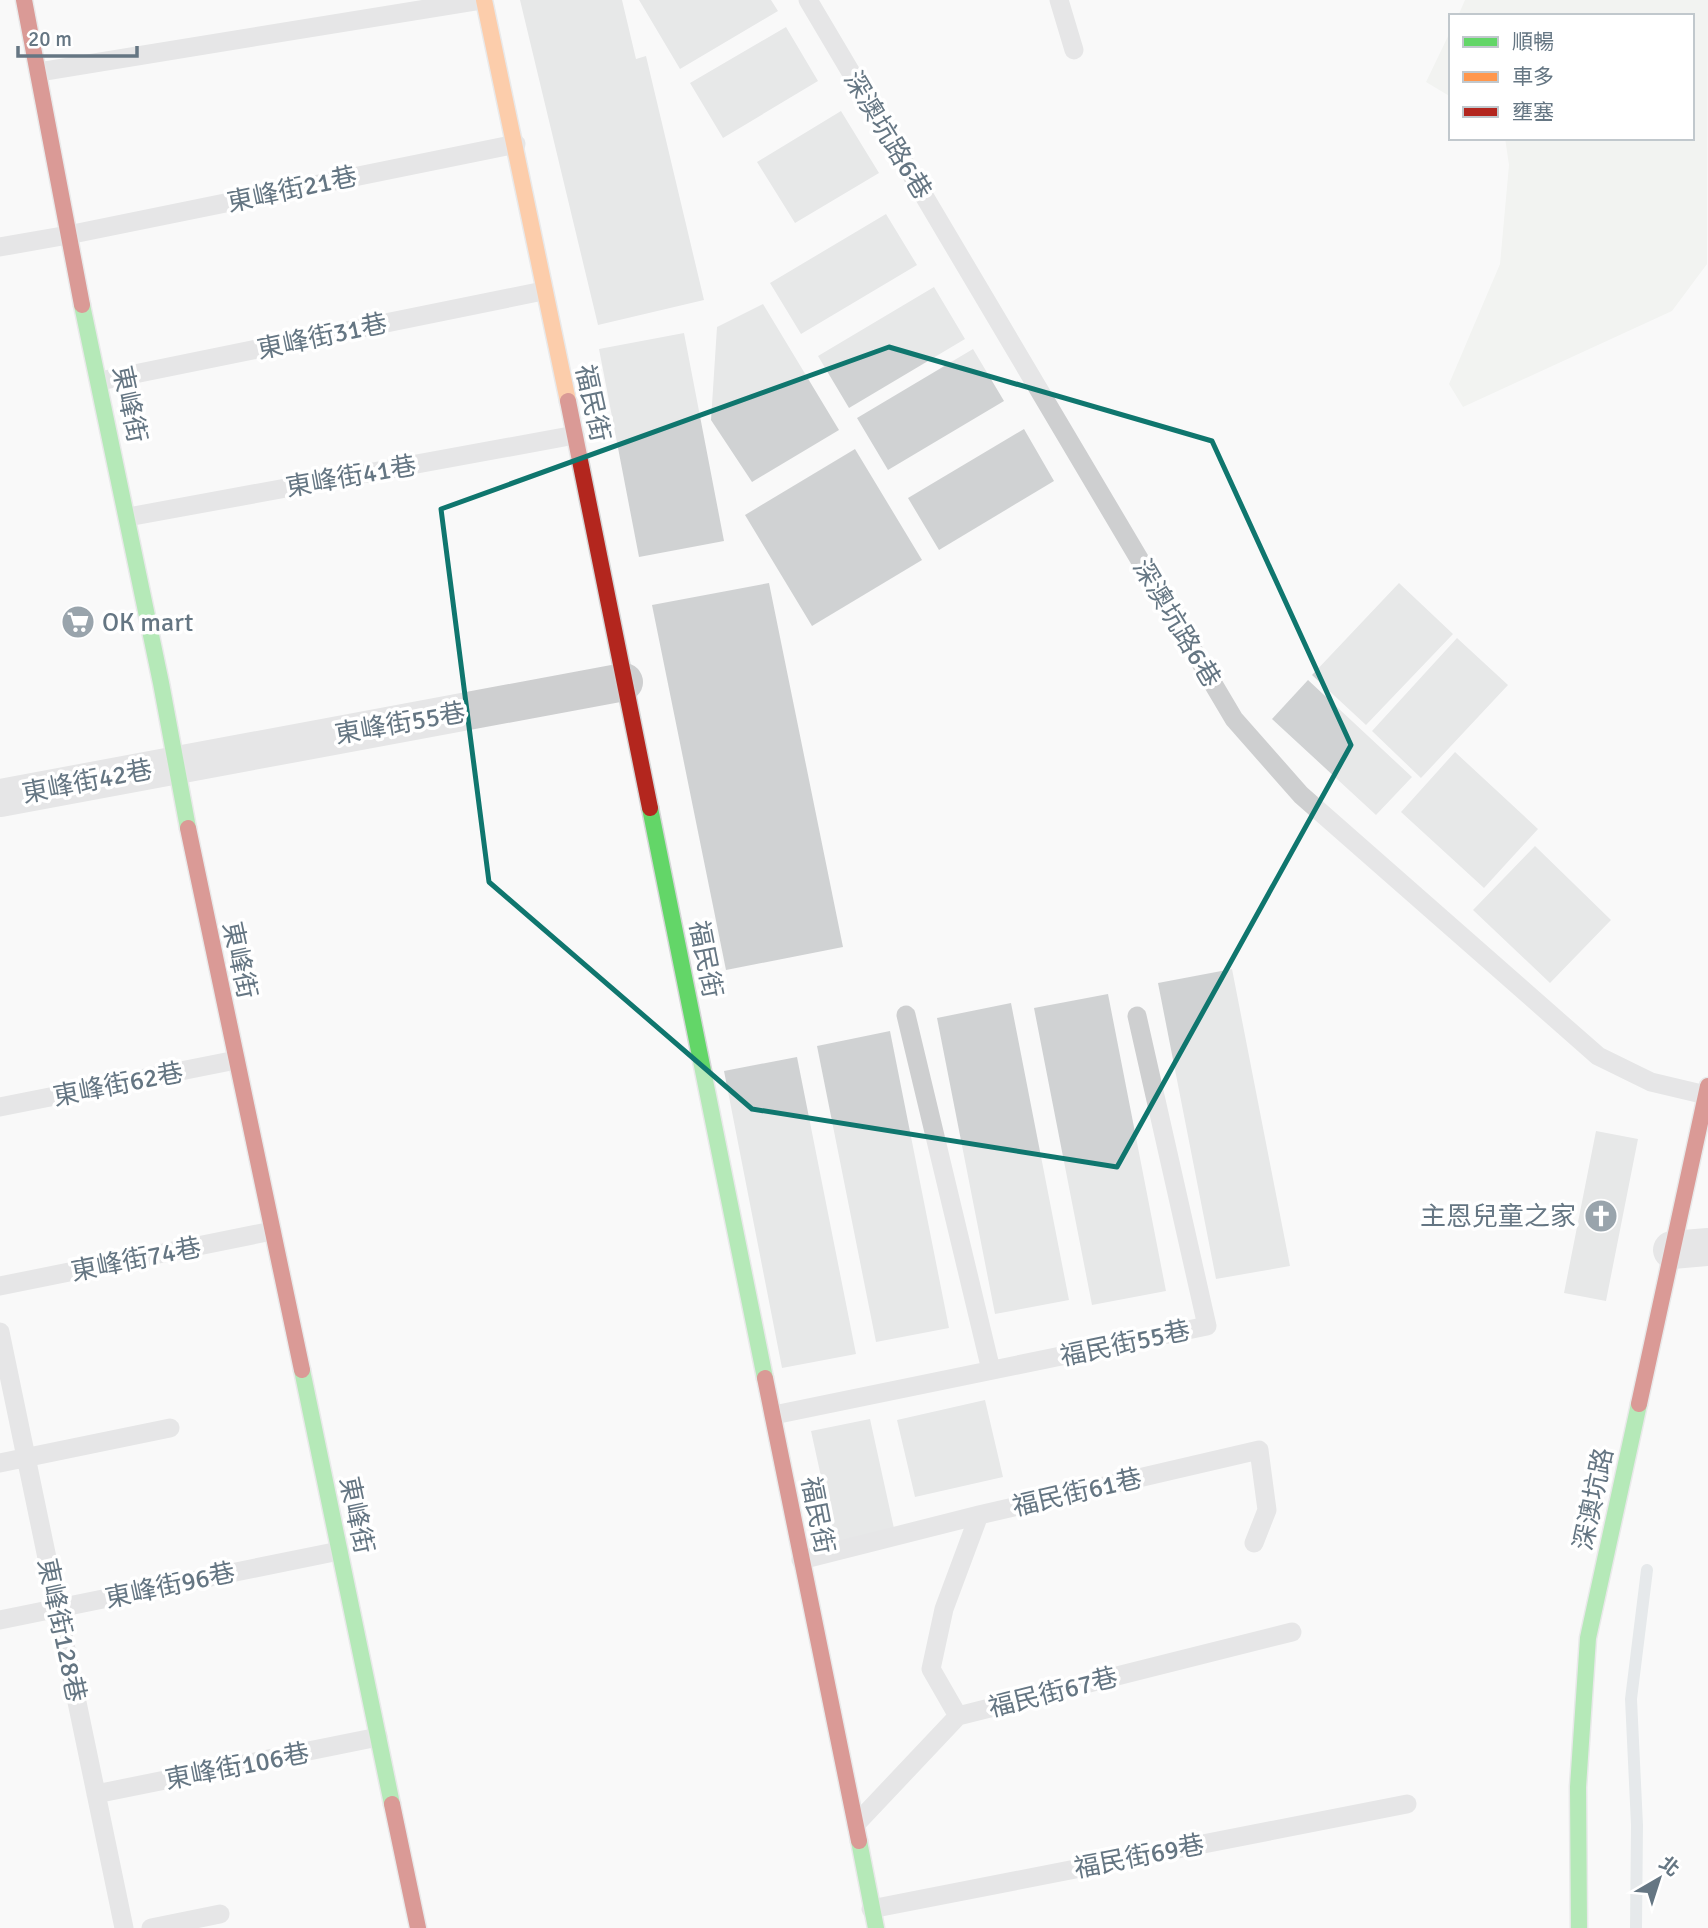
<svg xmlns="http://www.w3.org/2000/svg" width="1708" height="1928" font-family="Signika,'Noto Sans TC',sans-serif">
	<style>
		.green { fill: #e8ebe6 }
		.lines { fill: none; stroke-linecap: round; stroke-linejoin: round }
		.stream { stroke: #ced6d9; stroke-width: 12 }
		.building { fill: #d0d2d3 }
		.fast-casing { stroke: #d5d6d7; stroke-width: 19 }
		.slow-casing { stroke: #d5d6d7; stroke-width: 19 }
		.jam-casing { stroke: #d5d6d7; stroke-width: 19 }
		.lane { stroke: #cecfd0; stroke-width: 19 }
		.street { stroke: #cecfd0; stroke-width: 38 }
		.fast { stroke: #63d668; stroke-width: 16 }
		.slow { stroke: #ff974d; stroke-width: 16 }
		.jam { stroke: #b3261e; stroke-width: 16 }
		.marked { fill: none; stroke: #0f766e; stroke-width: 5; stroke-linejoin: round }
		.labels { text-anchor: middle; stroke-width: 7; stroke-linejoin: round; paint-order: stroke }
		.street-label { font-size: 26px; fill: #657683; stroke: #fff }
		.poi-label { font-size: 26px; fill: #657683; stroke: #fff; text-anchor: start }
	</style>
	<rect width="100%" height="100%" fill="#f9f9f9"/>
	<path class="green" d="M1465 0H1708L1707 264 1672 311 1463 407 1449 384 1500 264 1509 165 1505 138H1692V16H1458Z
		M1451 30V97L1426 82Z"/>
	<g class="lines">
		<path class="stream" d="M1636 1928 1637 1825 1631 1699 1647 1570"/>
	</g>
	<path class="building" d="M520 0H622L636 59 646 56 704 300 598 325Z
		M639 0H771L778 11 680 69Z
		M786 27 818 81 723 138 690 83Z
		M841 111 879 173 795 223 757 162Z
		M886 214 917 265 801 334 770 283Z
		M934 287 965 339 849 408 818 356Z
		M763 304 839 430 752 482 711 420 717 327Z
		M684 333 724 541 639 557 599 349Z
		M973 349 1004 401 888 470 857 418Z
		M1024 429 1054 481 939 550 908 498Z
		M855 449 922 560 812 626 745 515Z
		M769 583 843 947 726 970 652 605Z
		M1399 583 1453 634 1366 725 1312 675Z
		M1457 638 1508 685 1421 778 1372 731Z
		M1308 680 1412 777 1376 815 1272 719Z
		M1455 752 1538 829 1484 888 1401 812Z
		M1535 846 1611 920 1550 983 1473 910Z
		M1232 969 1290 1266 1216 1279 1158 983Z
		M1108 994 1166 1291 1092 1305 1034 1008Z
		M1011 1003 1069 1300 995 1314 937 1018Z
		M890 1031 949 1328 876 1342 817 1046Z
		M797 1057 856 1354 782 1368 724 1071Z
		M1596 1131 1638 1139 1606 1301 1564 1293Z
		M985 1400 1003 1477 915 1497 897 1420Z
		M870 1419 895 1533 836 1545 811 1431Z"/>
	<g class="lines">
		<defs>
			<path id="fast" d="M82 305 161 683 188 828
				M650 808 765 1378
				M302 1370 392 1804
				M859 1841 876 1928
				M1579 1928 1578 1787 1588 1638 1639 1404"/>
			<path id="slow" d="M484 0 568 401"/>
			<path id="jam" d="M24 0 82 305
				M568 401 650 808
				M188 828 302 1370
				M765 1378 859 1841
				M1639 1404 1708 1086
				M392 1804 418 1928"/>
		</defs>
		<use href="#fast" class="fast-casing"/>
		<use href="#slow" class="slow-casing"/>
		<use href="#jam" class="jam-casing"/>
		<path class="lane" d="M808 0 1234 719 1301 795 1598 1056 1651 1082 1706 1095
			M1059 0 1074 50
			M39 72 481 0
			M0 247 68 235 516 144
			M100 381 543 291
			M128 517 575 435
			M906 1015 991 1370
			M0 1107 236 1060
			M0 1286 272 1231
			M0 1332 124 1928
			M774 1415 1207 1326 1137 1016
			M0 1463 170 1428
			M801 1560 979 1515 1259 1450 1267 1510 1254 1543
			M0 1620 339 1551
			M958 1716 931 1669 944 1609 979 1515
			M96 1794 378 1737
			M856 1824 958 1716 1292 1632
			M871 1909 1407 1804
			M151 1928 220 1914"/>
		<path class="street" d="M0 798 624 682
			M1672 1250 1708 1247"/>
		<use href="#fast" class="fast"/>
		<use href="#slow" class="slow"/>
		<use href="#jam" class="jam"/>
	</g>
	<path d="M0 0H1708V1928H0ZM889 347 1212 441 1351 745 1117 1167 752 1109 489 882 441 509Z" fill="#f9f9f9" fill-opacity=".55" fill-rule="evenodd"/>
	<path class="marked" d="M889 347 1212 441 1351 745 1117 1167 752 1109 489 882 441 509Z"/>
	<defs>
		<symbol id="supermarket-disc" viewBox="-11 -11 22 22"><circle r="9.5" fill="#99a4ac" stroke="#fff"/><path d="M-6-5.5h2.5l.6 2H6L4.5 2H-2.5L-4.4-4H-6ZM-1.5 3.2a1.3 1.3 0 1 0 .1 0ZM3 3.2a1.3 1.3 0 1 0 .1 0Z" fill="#fff"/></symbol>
		<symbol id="church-disc" viewBox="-11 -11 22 22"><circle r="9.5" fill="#99a4ac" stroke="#fff"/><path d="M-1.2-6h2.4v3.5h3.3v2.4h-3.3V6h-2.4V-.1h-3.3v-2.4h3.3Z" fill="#fff"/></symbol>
	</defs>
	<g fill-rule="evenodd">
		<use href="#supermarket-disc" x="59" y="603" width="38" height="38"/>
		<use href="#church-disc" x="1582" y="1197" width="38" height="38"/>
	</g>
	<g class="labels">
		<g class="street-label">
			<text transform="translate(888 135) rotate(59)" y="9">深澳坑路6巷</text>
			<text transform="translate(292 189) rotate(-12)" y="9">東峰街21巷</text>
			<text transform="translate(322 336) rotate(-12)" y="9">東峰街31巷</text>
			<text transform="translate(593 403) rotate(78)" y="9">福民街</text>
			<text transform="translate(130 404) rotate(78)" y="9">東峰街</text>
			<text transform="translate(351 476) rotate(-10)" y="9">東峰街41巷</text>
			<text transform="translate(1177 623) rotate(59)" y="9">深澳坑路6巷</text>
			<text transform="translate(400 723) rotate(-10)" y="9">東峰街55巷</text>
			<text transform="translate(87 781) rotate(-11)" y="9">東峰街42巷</text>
			<text transform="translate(706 959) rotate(79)" y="9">福民街</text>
			<text transform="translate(240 960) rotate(78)" y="9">東峰街</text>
			<text transform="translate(118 1084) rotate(-11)" y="9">東峰街62巷</text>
			<text transform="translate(136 1259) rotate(-11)" y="9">東峰街74巷</text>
			<text transform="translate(1125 1343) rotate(-12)" y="9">福民街55巷</text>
			<text transform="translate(1077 1492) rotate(-13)" y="9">福民街61巷</text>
			<text transform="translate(1593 1499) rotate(-78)" y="9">深澳坑路</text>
			<text transform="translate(357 1515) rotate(78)" y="9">東峰街</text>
			<text transform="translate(818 1515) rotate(79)" y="9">福民街</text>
			<text transform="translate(170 1585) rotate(-12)" y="9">東峰街96巷</text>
			<text transform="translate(62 1630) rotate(78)" y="9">東峰街128巷</text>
			<text transform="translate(1053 1692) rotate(-14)" y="9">福民街67巷</text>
			<text transform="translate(237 1766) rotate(-11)" y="9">東峰街106巷</text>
			<text transform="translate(1139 1856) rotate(-11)" y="9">福民街69巷</text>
		</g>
		<g class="poi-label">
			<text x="102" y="631">OK mart</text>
			<text x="1576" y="1225" text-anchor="end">主恩兒童之家</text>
		</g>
	</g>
	<rect x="1449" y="14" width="245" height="126" fill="#ffffff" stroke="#c1c8cd" stroke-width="2"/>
	<rect x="1463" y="37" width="35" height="10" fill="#63d668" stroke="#c1c8cd" stroke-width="2"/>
	<text x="1512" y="49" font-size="21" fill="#657683">順暢</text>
	<rect x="1463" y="72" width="35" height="10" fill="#ff974d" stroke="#c1c8cd" stroke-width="2"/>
	<text x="1512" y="84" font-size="21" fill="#657683">車多</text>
	<rect x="1463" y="107" width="35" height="10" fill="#b3261e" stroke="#c1c8cd" stroke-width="2"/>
	<text x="1512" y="119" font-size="21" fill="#657683">壅塞</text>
	<g transform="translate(1659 1879) rotate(39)" stroke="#ffffff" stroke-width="5" paint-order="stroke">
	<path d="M0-5L12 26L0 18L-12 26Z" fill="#657683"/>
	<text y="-10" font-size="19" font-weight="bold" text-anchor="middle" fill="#657683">北</text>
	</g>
	<path d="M18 46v10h119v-10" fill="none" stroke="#657683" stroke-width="3.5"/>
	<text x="28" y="46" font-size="21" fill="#657683" stroke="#ffffff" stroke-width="5" paint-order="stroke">20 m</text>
</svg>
